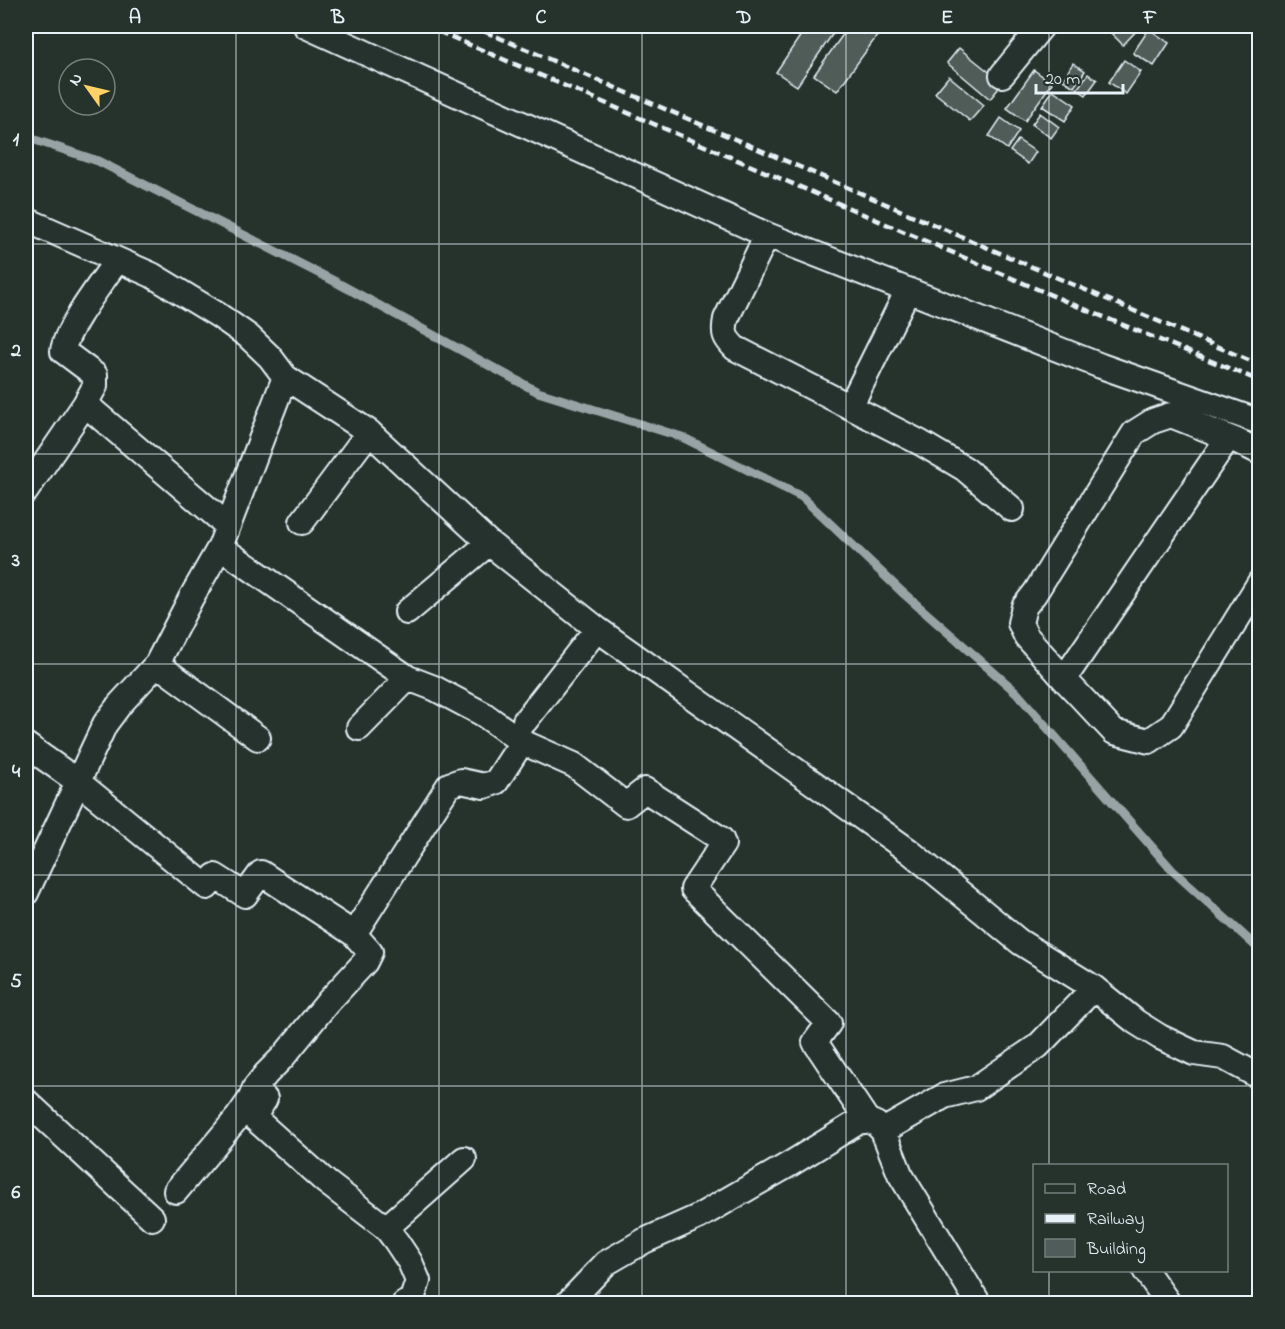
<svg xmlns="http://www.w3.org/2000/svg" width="1285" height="1329" font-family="'Indie Flower',sans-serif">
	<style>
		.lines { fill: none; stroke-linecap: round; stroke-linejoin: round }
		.stream { stroke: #98a3a5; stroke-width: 9 }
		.building { fill: #505c59; stroke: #e8f1f8; stroke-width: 1.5 }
		.street-casing { stroke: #e8f1f8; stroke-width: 28 }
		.street { stroke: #26332d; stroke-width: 24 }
		.rail { stroke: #e8f1f8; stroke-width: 4.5; stroke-dasharray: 9 4.5; stroke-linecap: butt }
		.grid { fill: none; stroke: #e8f1f8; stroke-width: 1.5; stroke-opacity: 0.55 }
		.neatline { fill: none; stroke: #e8f1f8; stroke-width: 2 }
		.grid-label { font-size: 20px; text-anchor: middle; font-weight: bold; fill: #e8f1f8 }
	</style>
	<rect width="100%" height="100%" fill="#26332d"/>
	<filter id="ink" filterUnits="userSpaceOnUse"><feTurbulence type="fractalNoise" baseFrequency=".0167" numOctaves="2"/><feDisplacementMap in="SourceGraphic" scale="12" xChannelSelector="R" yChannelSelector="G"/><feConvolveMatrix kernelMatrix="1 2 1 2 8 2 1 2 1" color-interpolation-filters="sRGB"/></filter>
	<g filter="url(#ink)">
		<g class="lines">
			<path class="stream" d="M26 137 98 161 334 281 538 392 682 437 802 497 902 592 1016 692 1172 870 1260 950"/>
		</g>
		<path class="building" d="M807 26H838L797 86 776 72Z
			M849 26H870L880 32 837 91 814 75Z
			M1104 26H1141L1123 45Z
			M1149 29 1169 43 1154 66 1133 53Z
			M959 48 1003 83 990 99 947 63Z
			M1124 60 1141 72 1126 94 1109 82Z
			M1073 63 1085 71 1074 87 1063 80Z
			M1034 70 1052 83 1025 121 1007 108Z
			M1088 74 1097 80 1086 95 1077 89Z
			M949 76 984 105 970 121 935 93Z
			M1053 90 1075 105 1065 121 1042 106Z
			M1040 113 1059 127 1051 138 1032 124Z
			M1001 118 1019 131 1007 149 989 136Z
			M1018 140 1036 152 1028 164 1010 151Z"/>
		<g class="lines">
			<defs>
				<path id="street" d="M306 26 767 235 1101 366 1260 422
					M1002 75 1042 26
					M26 221 31 222 152 275 218 315 248 336 270 357 285 377 220 547 191 598 157 664 120 704 105 724 26 893
					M767 235 726 319C723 334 725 338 735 348L921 443 965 469 1012 509
					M285 377 369 432 489 543 597 629 909 851 1020 942 1094 988 1136 1022 1160 1037 1194 1053 1223 1057 1260 1077
					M85 404 228 526
					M850 407 908 290
					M1260 452 1237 441 1171 415 1153 421 1134 433 1035 593 1024 607 1020 623 1026 636 1064 679 1114 732 1149 741 1171 726 1260 582
					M26 491 85 404 95 386V375L63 351C66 328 103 281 117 260
					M302 522 369 432
					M220 547 408 678
					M407 612 489 543
					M157 664 258 738
					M1064 679 1228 438
					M525 721 597 629
					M359 728 408 678 434 688 483 714 522 742 574 765 626 805 645 790 721 839 723 844 693 889 829 1023 815 1042 867 1120
					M26 745 77 781 207 887 215 876 245 895 261 873 354 934
					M260 1094 265 1099 253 1117 326 1182 386 1228 396 1241 410 1262 418 1281 412 1299 404 1304
					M26 1101 152 1218
					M883 1131 944 1096 976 1088 1038 1046 1094 988
					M176 1191 238 1117 250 1100 255 1088 266 1074 283 1057 328 1002 365 962 370 952 354 934 449 785 461 781 484 786 496 782 522 742
					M386 1228 464 1159
					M1145 1270 1169 1304
					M567 1304 606 1263 644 1241 698 1217 790 1164 858 1122 867 1120 876 1124 883 1131 900 1174 979 1304"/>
			</defs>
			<use href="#street" class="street-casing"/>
			<use href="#street" class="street"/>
			<path class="rail" d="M426 26 1072 304 1260 381
				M472 26 1260 365"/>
		</g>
	</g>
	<path class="grid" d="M236 26V1304M439 26V1304M642 26V1304M846 26V1304M1049 26V1166M26 244H1260M26 454H1260M26 664H1260M26 875H1260M26 1086H1260M1049 1270V1304"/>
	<rect width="1285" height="1329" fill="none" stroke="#26332d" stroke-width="66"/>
	<rect x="1033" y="1164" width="195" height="108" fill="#26332d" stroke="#747f7e" stroke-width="1.5"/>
	<rect x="1045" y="1184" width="30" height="9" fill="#26332d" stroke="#747f7e" stroke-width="1.5"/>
	<text x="1087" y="1194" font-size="18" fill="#e8f1f8">Road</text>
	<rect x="1045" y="1214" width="30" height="9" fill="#e8f1f8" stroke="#747f7e" stroke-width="1.5"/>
	<text x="1087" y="1224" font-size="18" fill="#e8f1f8">Railway</text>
	<rect x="1045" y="1239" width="30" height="18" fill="#505c59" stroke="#747f7e" stroke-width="1.5"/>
	<text x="1087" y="1254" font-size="18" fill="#e8f1f8">Building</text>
	<g transform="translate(87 87) rotate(304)"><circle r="28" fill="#26332d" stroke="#747f7e" stroke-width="1.5"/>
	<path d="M0-4.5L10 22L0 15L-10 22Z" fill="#ffd166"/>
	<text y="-9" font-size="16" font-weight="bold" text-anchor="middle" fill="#e8f1f8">N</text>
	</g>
	<path d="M1036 84v9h87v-9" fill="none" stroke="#e8f1f8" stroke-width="3"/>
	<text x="1045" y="84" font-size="18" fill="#e8f1f8" stroke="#26332d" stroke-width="4.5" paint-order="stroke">20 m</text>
	<rect x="33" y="33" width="1219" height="1263" class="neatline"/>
	<g class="grid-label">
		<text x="135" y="23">A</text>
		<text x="338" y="23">B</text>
		<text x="541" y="23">C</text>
		<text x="744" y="23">D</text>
		<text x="947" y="23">E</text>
		<text x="1150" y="23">F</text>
		<text x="16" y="145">1</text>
		<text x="16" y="356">2</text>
		<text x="16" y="566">3</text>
		<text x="16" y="777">4</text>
		<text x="16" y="987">5</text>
		<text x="16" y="1198">6</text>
	</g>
</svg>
